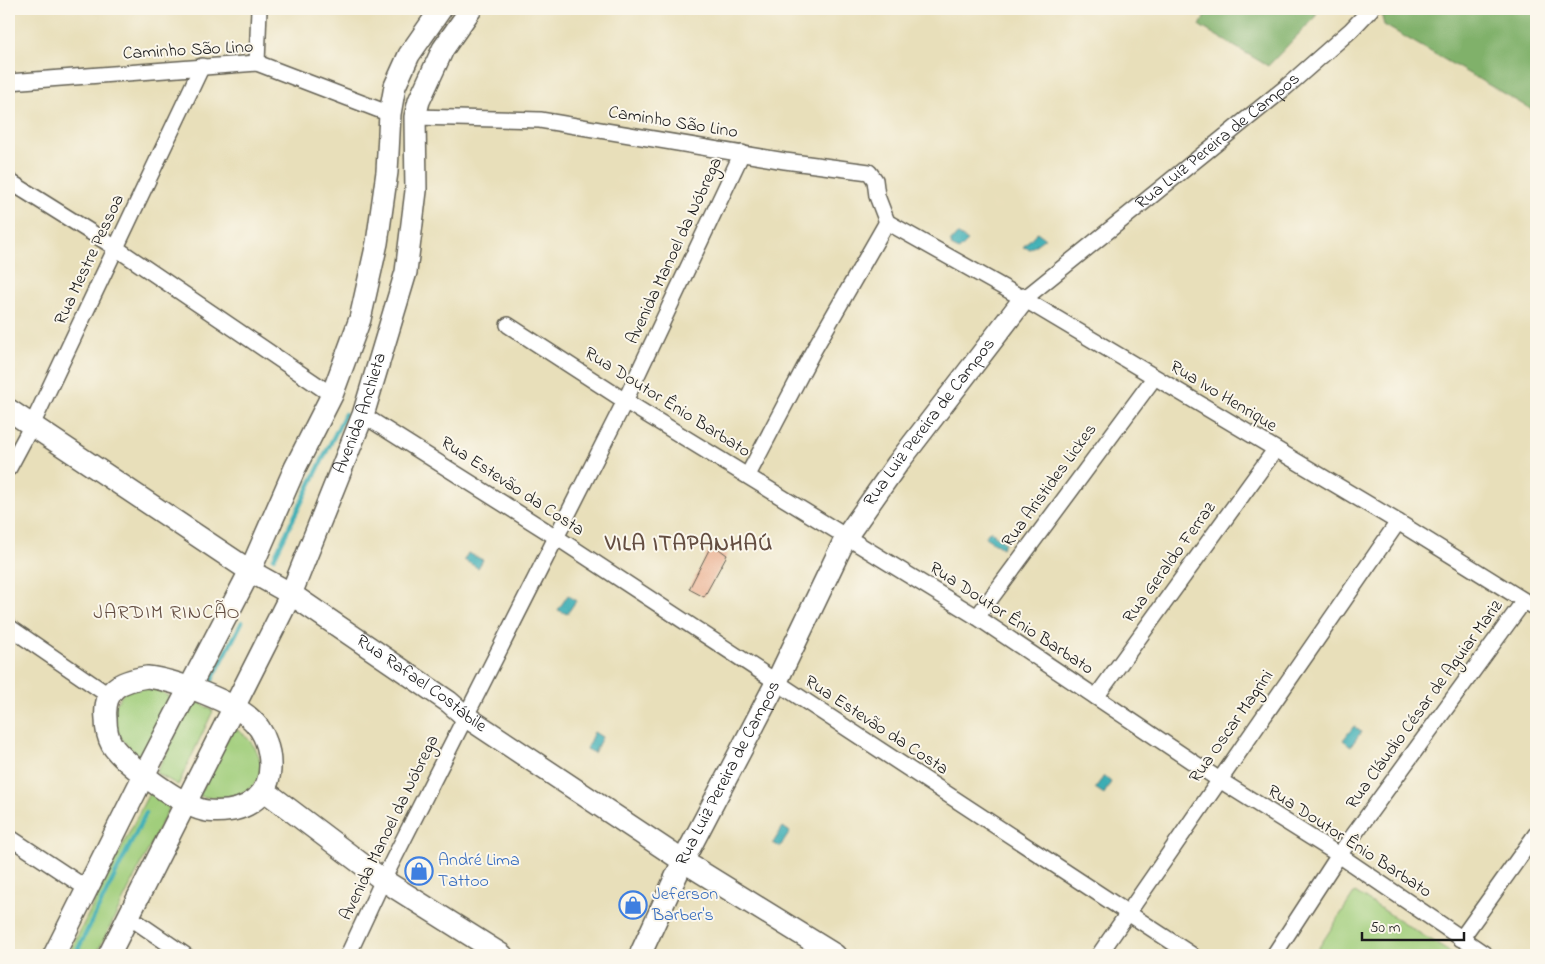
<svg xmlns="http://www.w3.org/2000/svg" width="1545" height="964" viewBox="0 0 1545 964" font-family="'Indie Flower',sans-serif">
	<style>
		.green { fill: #a1ce7b; stroke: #5e754c }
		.forest { fill: #80b16b; stroke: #4e6644 }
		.water { fill: #3badb4; stroke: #2c6468 }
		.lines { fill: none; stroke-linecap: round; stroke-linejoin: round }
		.stream { stroke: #3badb4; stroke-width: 4.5 }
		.building { fill: #e9aa8a }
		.street-casing { stroke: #636053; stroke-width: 18 }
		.secondary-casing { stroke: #636053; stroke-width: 24 }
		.street { stroke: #fff; stroke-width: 15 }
		.secondary { stroke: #fff; stroke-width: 21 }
		.labels { text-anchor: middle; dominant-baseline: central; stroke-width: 4; stroke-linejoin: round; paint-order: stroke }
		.street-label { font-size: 18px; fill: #1c1c1c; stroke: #fbf7ec }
		.shop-label { font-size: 18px; fill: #366cbe; stroke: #fbf7ec; text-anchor: start }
		.quarter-label { font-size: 20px; letter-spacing: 1px; fill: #644e42; stroke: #fbf7ec }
		.district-label { font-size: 22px; font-weight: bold; letter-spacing: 1px; fill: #644e42; stroke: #fbf7ec }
	</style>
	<rect width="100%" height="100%" fill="#fbf7ec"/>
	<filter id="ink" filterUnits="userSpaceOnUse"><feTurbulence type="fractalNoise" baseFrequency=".02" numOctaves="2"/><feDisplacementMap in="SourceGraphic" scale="10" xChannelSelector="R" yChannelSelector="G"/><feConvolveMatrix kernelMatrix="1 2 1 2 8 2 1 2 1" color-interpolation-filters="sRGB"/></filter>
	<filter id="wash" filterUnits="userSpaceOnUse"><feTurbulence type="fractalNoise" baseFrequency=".0096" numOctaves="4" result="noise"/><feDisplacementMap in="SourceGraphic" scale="20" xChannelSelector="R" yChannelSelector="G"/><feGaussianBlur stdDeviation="1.12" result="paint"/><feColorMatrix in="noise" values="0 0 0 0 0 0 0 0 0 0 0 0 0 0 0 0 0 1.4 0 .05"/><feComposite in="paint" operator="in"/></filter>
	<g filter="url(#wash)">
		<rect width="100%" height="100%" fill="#e8dfba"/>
		<path class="green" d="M138,686L154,687L171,698L142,756C125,747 113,732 114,712C114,704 121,697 125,691Z
			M194,699L213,711L178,785L156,773Z
			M233,728C243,732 249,739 255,748C278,788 230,803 199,796Z
			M151,789L172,802L96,955H68Z
			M1355,892L1454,955H1314Z"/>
		<path class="forest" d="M1208,9H1318L1315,17L1268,66L1200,26Z
			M1385,9H1536V112L1384,25L1381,13Z"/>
		<path class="water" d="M1037,232L1045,238L1030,249L1023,247Z
			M957,234L968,241L959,250L951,246L952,243L950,242Z
			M990,531L1005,543L1002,548L985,537Z
			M468,553L483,560L478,568L464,560Z
			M568,595L576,601L567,614L558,610Z
			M1354,726L1361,732L1351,746L1343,740Z
			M594,732L602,737L594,753L586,749Z
			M1104,776L1111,782L1104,794L1095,788Z
			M783,827L790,832L780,847L773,843Z"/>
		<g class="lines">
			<path class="stream" d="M274,558L345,414
				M211,682L242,622
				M75,955L146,813"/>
		</g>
		<g id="blocks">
			<path class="building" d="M712,544L727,555L704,597L689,589Z"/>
		</g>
	</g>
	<g filter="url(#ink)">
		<use href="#blocks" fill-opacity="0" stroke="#636053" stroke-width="1"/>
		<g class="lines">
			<g class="street-casing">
				<g id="street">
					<path d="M257,63L259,9"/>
					<path d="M9,82L257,63L390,114"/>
					<path d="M415,117L540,120L785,161L869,172L875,180L877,196L887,222"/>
					<path d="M9,181L116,248L332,395"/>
					<path d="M887,222L1024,299L1398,522L1536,608"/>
					<path id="s1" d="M1024,299L1285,88L1351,30L1371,9"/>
					<path d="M508,325L625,401L977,617L1218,779L1339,855L1486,955"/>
					<path d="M363,415L556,537L1192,955"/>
					<path d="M9,468L32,425L202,66"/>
					<path d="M748,475L812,353L887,222"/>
					<path d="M977,617L1154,378"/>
					<path d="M9,627L108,695"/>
					<path d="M1096,697L1275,450"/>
					<path d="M9,837L86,888"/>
					<path d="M128,916L185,955"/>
					<path d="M1461,939L1536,834"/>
					<path d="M348,955L383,880L625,401L742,153"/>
					<path d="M1099,955L1398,522"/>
					<path d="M1274,955L1339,855L1524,601"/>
				</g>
			</g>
			<g class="secondary-casing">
				<g id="secondary">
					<path id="s2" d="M9,410L250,571L291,594L449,702L465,716L683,861L835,955"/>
					<path d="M147,677C174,680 236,702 254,722C262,730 267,742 269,753C276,795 247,815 207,811C186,809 123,763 112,745C108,738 106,727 106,719C103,689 120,681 147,677Z"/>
					<path d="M265,791L383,880L502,955"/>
					<path d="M54,955L144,775L250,571L295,468L332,395L360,319L377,243L387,172L390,114L395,86L409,55L441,9"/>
					<path id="s3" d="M109,955L291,594L363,415L406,272L416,191L415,117L419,101L443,49L471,9"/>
					<path id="s4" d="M640,955L683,861L776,683L846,537L898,463L1024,299"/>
				</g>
			</g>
			<use href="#street" class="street"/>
			<use href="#secondary" class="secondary"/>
		</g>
	</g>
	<defs>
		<g id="shop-ring" transform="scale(1.4375)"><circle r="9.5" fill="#fbf7ec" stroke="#3f7fe0" stroke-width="1.5"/><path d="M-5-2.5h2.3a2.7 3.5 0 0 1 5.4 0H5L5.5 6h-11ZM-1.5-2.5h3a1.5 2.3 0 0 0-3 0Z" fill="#3f7fe0"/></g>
	</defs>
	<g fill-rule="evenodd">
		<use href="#shop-ring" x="419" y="871"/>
		<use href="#shop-ring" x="633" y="905"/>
	</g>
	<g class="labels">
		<g class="street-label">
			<text transform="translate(188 51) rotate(-3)">Caminho São Lino</text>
			<text transform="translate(673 123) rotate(9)">Caminho São Lino</text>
			<text stroke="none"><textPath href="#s1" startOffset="250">Rua Luiz Pereira de Campos</textPath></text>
			<text transform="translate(675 251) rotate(-65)">Avenida Manoel da Nóbrega</text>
			<text transform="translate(90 260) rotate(-65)">Rua Mestre Pessoa</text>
			<text transform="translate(1223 397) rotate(31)">Rua Ivo Henrique</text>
			<text transform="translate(667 403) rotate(32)">Rua Doutor Ênio Barbato</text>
			<text stroke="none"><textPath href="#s3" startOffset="598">Avenida Anchieta</textPath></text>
			<text stroke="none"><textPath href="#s4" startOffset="608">Rua Luiz Pereira de Campos</textPath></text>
			<text transform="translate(1050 486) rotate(-54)">Rua Aristides Lickes</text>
			<text transform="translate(512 487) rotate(33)">Rua Estevão da Costa</text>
			<text transform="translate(1170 563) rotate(-54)">Rua Geraldo Ferraz</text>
			<text transform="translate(1011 619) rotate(33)">Rua Doutor Ênio Barbato</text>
			<text stroke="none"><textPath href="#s2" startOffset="495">Rua Rafael Costábile</textPath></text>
			<text transform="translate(1425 705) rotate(-54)">Rua Cláudio César de Aguiar Mariz</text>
			<text transform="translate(876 726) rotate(33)">Rua Estevão da Costa</text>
			<text transform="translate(1232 727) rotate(-55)">Rua Oscar Magrini</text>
			<text stroke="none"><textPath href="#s4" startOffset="202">Rua Luiz Pereira de Campos</textPath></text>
			<text transform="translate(390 828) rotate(-64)">Avenida Manoel da Nóbrega</text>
			<text transform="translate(1349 842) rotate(33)">Rua Doutor Ênio Barbato</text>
		</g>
		<g class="shop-label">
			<text x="438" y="861">André Lima<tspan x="438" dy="21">Tattoo</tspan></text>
			<text x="652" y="895">Jeferson<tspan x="652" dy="21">Barber's</tspan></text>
		</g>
		<g class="quarter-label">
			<text x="167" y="613">JARDIM RINCÃO</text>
		</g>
		<g class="district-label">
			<text x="689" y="545">VILA ITAPANHAÚ</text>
		</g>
	</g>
	<rect width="1545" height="964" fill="none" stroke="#fbf7ec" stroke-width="30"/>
	<path d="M1362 932v8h102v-8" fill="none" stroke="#1c1c1c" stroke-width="2.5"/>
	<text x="1370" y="932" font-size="15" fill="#1c1c1c" stroke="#fbf7ec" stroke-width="4" paint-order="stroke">50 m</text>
</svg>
